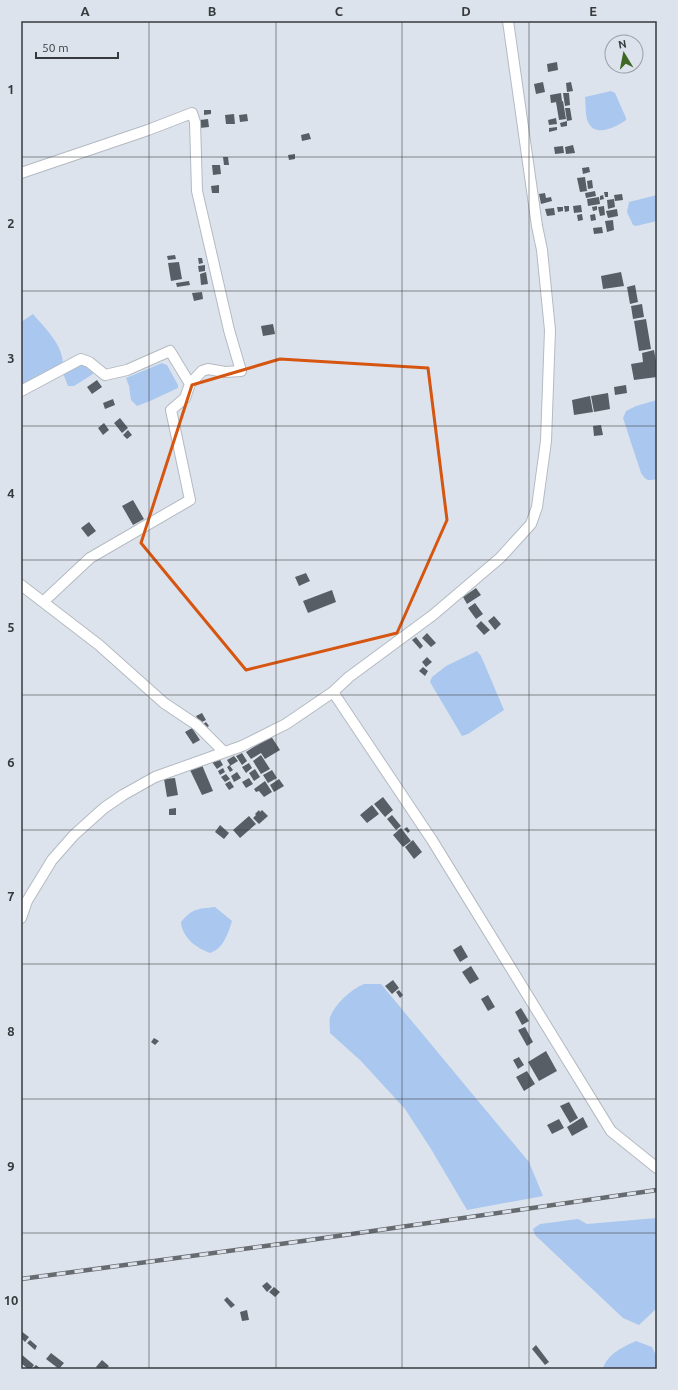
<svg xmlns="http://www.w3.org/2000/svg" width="678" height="1390" viewBox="0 0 678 1390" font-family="Ubuntu,sans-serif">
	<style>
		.water { fill: #aac7ef }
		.building { fill: #585e65 }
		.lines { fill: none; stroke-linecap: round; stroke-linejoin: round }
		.street-casing { stroke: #b4bac2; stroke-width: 12 }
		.street { stroke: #fff; stroke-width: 10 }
		.rail-casing { stroke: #676b70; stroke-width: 4.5 }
		.rail { stroke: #dde3ec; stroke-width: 3; stroke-dasharray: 9; stroke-linecap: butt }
		.marked { fill: none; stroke: #d65611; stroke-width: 3; stroke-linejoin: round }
		.grid { fill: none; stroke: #373a3d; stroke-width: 1; stroke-opacity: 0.55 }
		.neatline { fill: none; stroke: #373a3d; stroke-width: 1.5 }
		.grid-label { font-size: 13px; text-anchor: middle; font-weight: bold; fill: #373a3d }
	</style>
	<rect width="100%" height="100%" fill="#dde3ec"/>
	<path class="water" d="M611,91L615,93L626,118V120C616,127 595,138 588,122C585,115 586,105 585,97Z
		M657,195V221L636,226L633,225L627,212L629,202Z
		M33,314C45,328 63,345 63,364L21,387V322Z
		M84,363L93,370V374L74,386H68L63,373Z
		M162,363L167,365L178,385V388L150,401L137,406L131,400L129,386L126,378Z
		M657,400V479C648,481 646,481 641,473L623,418L626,411L636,406Z
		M477,651L481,656L504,710L468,734L462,736L430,682L432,677L446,666Z
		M215,907L232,921C228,934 223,949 210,953C196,948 182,937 181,922C193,908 197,909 215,907Z
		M364,984H381L529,1162L543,1196L467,1210L431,1149L405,1109L361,1061L330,1033C330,1028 329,1022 330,1017C336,1003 350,990 364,984Z
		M657,1218V1308L639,1325L623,1318L535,1235L533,1229L540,1224L578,1219L587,1224Z
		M636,1341L652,1347L657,1357V1369H603C607,1354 623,1347 636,1341Z"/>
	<path class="building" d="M557,62L558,70L548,72L547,64Z
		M543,82L545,92L536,94L534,84Z
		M571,82L573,91L567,92L566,83Z
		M561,93L562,101L551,103L550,95Z
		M563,93H569L570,105L565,106Z
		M563,101L566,119L559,120L556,102Z
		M565,108H570L572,120L567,121Z
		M204,110H211V114L204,115Z
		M234,114L235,124H226L225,115Z
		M247,114L248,121L240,122L239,115Z
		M556,118L557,124L549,125L548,120Z
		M208,119L209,127L200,128V120Z
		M567,121V126L561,127L560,123Z
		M557,127V130L549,132V128Z
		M309,133L311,139L302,141L301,135Z
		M573,145L575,153L566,154L565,147Z
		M563,146L564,153L555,154L554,147Z
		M295,154V159L289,160L288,155Z
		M223,157H228L229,165H224Z
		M212,165H220L221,174L213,175Z
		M589,167L590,172L583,174L582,168Z
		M585,177L587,191L580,192L577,178Z
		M592,180L593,188L588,189L587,181Z
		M219,185V193H212L211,186Z
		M595,191L596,196L586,198L585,193Z
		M604,192H608V197H605Z
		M545,193L546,198L551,197L552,201L541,204L539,194Z
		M622,194L623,200L615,201L614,195Z
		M603,195L604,199L600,200V196Z
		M599,197L600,204L588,206L587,199Z
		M614,199L615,207L608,209L607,200Z
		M581,205L582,212L574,213L573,206Z
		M564,206H569V211L565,212Z
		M597,206V210L593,211L592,207Z
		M604,206L605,215L600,216L598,207Z
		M557,207H563V211L558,212Z
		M554,208L555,215L547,216L545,209Z
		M617,209L618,216L608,218L606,211Z
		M582,214L583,220L578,221L577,215Z
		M595,214L596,220L591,221L590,215Z
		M613,220L614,230L607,232L605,221Z
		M602,227L603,233L594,234L593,228Z
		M175,255L176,259L168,260L167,256Z
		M198,258H202L203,263L199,264Z
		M179,262L182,279L171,281L168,263Z
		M205,265V271L199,272L198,266Z
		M206,272L208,284L201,285L200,274Z
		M621,272L624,286L603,289L601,276Z
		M189,281L190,285L177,287L176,283Z
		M635,285L638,302L630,304L627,287Z
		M202,292L203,299L194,301L192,293Z
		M642,304L644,317L633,319L631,306Z
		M646,319L651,349L639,351L634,321Z
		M273,324L275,334L263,336L261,326Z
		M654,350L657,368V377L634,380L631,364L643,362L642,353Z
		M97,380L102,387L92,394L87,387Z
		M626,385L627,393L615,395L614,387Z
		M608,393L610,409L594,412L591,396Z
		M590,396L593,412L574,415L572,400Z
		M113,399L115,405L105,409L103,403Z
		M120,418L128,428L122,433L114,423Z
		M104,423L109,430L103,435L98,428Z
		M601,425L603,435L594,436L593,426Z
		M128,430L132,435L127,439L123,435Z
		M133,500L144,519L133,525L122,506Z
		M89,522L96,531L88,537L81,528Z
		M306,573L310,581L299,586L295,577Z
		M476,588L481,595L467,604L463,597Z
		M332,590L336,602L308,613L303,601Z
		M475,603L483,614L476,619L468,608Z
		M494,616L501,624L495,630L488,621Z
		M481,621L490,630L484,635L476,626Z
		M427,633L436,643L431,647L422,638Z
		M416,637L423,646L420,649L412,640Z
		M427,657L432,662L426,667L422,662Z
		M423,667L428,671L425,676L419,671Z
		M202,713L206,720L200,723L196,716Z
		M206,722L209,726L204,729L202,725Z
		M192,728L200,740L193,744L185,732Z
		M271,736L280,750L265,759L261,753L251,759L246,752Z
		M242,753L247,761L242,765L236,756Z
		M261,755L270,769L261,774L253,761Z
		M234,756L238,761L230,766L233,770L230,772L227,767L230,765L227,760Z
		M219,758L223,765L217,769L212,762Z
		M249,763L252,768L246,773L242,767Z
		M202,765L213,791L202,795L190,770Z
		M223,768L225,772L220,775L218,771Z
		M255,769L260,777L254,781L249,773Z
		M272,770L277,778L268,783L263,775Z
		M237,772L241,778L234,782L231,776Z
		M226,774L230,779L225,782L221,777Z
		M175,778L178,795L167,797L164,779Z
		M249,778L253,784L246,788L242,782Z
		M279,779L284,786L274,792L270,785Z
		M230,781L234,787L229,790L225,784Z
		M265,781L272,792L264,797L259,791L256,792L254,789Z
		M383,797L393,810L385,817L374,804Z
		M372,805L379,814L367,823L360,815Z
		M176,808V815H169V809Z
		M259,810L260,812L262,810L268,816L259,824L253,818L256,815L255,814Z
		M392,815L401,826L396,830L387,819Z
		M249,816L256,824L240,838L233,830Z
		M220,825L229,833L224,839L215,832Z
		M407,827L410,831L408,833L404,829Z
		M401,828L411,841L403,847L393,835Z
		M413,840L422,852L414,859L405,847Z
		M461,945L468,957L460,962L453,950Z
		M471,966L479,979L470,984L462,972Z
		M393,980L399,988L392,994L385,986Z
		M399,990L403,995L400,998L396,992Z
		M488,995L495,1007L488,1011L481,999Z
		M521,1008L529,1021L522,1025L515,1012Z
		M525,1027L533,1042L527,1046L518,1030Z
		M154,1038L159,1041L155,1045L151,1042Z
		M546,1051L557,1071L539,1081L528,1062Z
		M519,1057L524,1065L518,1069L513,1060Z
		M527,1071L535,1084L524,1091L516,1077Z
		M569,1102L578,1118L570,1123L560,1106Z
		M583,1117L588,1127L572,1136L567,1127Z
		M559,1119L564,1128L552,1134L547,1125Z
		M267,1282L272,1287L267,1292L262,1286Z
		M274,1287L280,1292L275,1297L269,1292Z
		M227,1297L235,1305L231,1308L224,1300Z
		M247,1310L249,1320L242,1321L240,1312Z
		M21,1331L29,1337L25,1342L21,1338Z
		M30,1340L37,1346L35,1350L27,1343Z
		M536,1345L549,1362L545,1365L532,1349Z
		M51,1353L64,1363L59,1369L46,1359Z
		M21,1354L34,1365L31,1369H28L21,1363Z
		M102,1360L109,1366L106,1369H98L96,1367Z
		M36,1365L41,1369H32Z"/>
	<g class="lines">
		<g class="street-casing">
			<path id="street" d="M21,173L148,130L192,113L195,122L197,191L229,330L241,371L225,372L208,369L202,371L190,384L185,398L171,410L190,500L90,558L43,602
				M21,391L81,359L89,362L105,375L127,370L170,351L190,384
				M21,585L99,645L164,703L197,725L224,752
				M333,692L432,840L611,1131L657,1168
				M21,918L27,901L52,860L74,835L104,808L123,795L155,777L242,746L286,724L333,692L349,677L433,615L500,558L531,524L537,507L546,441L550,330L542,250L537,226L508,21"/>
		</g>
		<use href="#street" class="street"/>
		<g class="rail-casing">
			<path id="rail" d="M21,1279L303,1241L657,1190"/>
		</g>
		<use href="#rail" class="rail"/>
	</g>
	<path class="marked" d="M280,359L428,368L447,520L397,633L246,670L141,543L192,385Z"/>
	<path class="grid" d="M149,21V1369M276,21V1369M402,21V1369M529,21V1369M21,157H657M21,291H657M21,426H657M21,560H657M21,695H657M21,830H657M21,964H657M21,1099H657M21,1233H657"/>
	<rect width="678" height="1390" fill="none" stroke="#dde3ec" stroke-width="44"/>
	<g transform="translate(624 54) rotate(350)"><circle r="19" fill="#dde3ec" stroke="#9b9fa6"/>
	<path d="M0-3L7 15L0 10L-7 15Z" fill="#3f6824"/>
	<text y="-6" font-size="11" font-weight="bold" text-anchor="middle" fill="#373a3d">N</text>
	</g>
	<path d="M36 52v6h82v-6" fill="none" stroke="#373a3d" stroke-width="2"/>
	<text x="42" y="52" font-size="12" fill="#373a3d" stroke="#dde3ec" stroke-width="3" paint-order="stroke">50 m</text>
	<rect x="22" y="22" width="634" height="1346" class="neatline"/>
	<g class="grid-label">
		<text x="85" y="16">A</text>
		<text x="212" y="16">B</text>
		<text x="339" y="16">C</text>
		<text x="466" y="16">D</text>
		<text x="593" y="16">E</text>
		<text x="11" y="94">1</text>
		<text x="11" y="228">2</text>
		<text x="11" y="363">3</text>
		<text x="11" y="498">4</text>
		<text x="11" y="632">5</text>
		<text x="11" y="767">6</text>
		<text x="11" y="901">7</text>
		<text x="11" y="1036">8</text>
		<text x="11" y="1171">9</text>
		<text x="11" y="1305">10</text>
	</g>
</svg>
